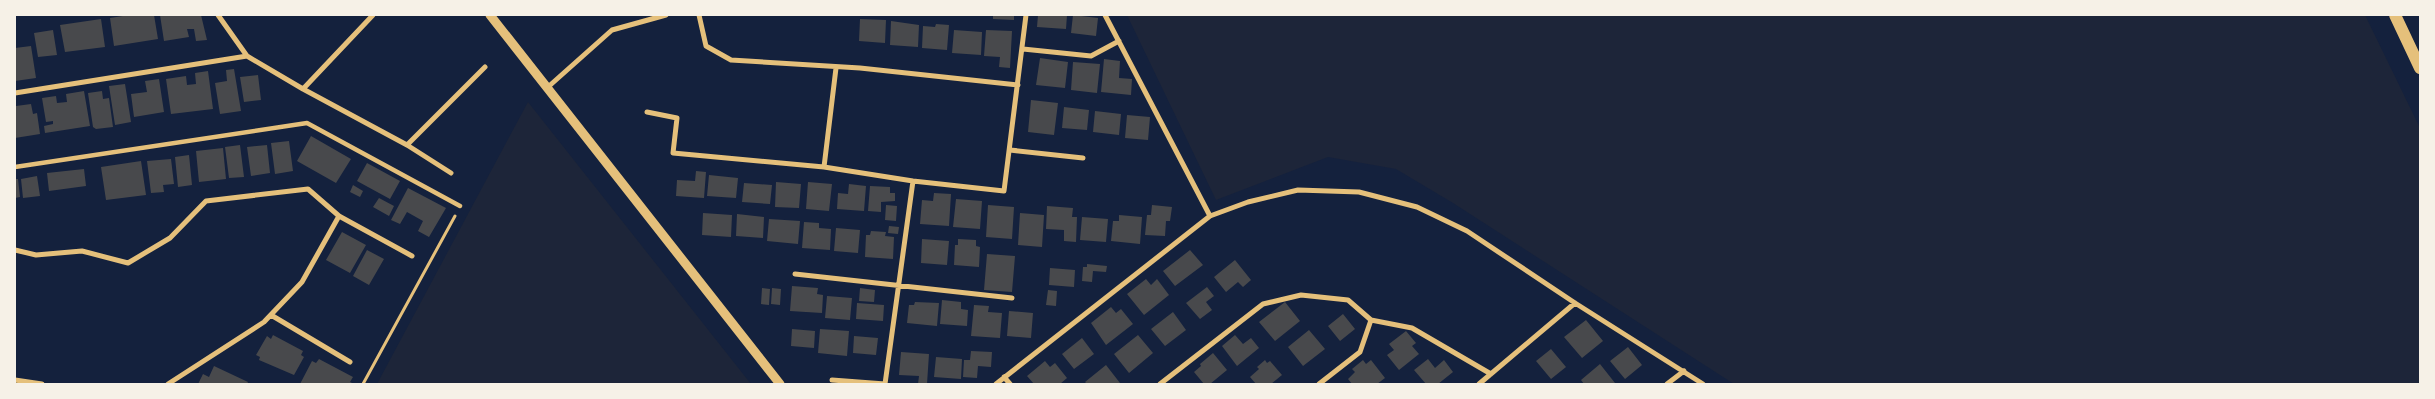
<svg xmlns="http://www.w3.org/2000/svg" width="2435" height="399" viewBox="0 0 2435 399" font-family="Manrope,sans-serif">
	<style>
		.green { fill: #1d2539 }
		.building { fill: #48494c }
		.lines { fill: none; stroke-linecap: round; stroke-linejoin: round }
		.path { stroke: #e5c07b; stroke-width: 3 }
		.pedestrian { stroke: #e5c07b; stroke-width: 4.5 }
		.minor { stroke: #e5c07b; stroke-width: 5 }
		.tertiary { stroke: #e5c07b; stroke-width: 9 }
		.primary { stroke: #e5c07b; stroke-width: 12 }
	</style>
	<rect width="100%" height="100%" fill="#14213d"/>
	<path class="green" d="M1127,15H2365L2420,128V384H1734L1453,203L1396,169L1328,157L1216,200Z
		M528,102L751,384H377Z"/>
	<path class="building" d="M129,15H154L158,39L114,46L110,18Z
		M160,15H201L207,40L196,41L194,29H187L189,37L164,41Z
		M993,15H1014V20L993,19Z
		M1038,15H1067L1066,29L1037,27Z
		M1073,15L1098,18L1096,36L1071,33Z
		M101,19L105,47L65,52L60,25Z
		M860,19L886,20L885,43L859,41Z
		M891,21L919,25L918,47L890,45Z
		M936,24L949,25L947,50L922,48L923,26L935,27Z
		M53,30L57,55L38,57L34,33Z
		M954,30L982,32L981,55L952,53Z
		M986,30L1012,31L1010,68L999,67L1000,57L984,56Z
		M31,46L36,78L15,81V48Z
		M1040,58L1068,62L1065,88L1036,85Z
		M1104,59L1120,61L1119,78L1132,79L1131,95L1101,92Z
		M1073,62L1100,64L1097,93L1071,90Z
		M234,69L241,111L220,114L215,83L227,81L226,70Z
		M208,71L213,109L171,114L166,79L186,76L187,85L196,84L195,73Z
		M258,75L261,100L244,102L240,77Z
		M159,79L164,112L134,117L131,94L147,92L145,81Z
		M125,84L131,122L115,125L109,86Z
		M84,91L90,126L45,133L44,126L53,124V121L46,122L42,98L56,96L57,103L67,102L66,94Z
		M102,91L103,99L109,98L113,127L96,129L93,127L88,93Z
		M1031,100L1058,103L1054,135L1028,132Z
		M31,104L33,114L37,113L40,134L15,138L16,106Z
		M1064,107L1089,110L1087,130L1062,128Z
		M1095,111L1121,114L1119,135L1093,132Z
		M1127,115L1150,117L1148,140L1125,138Z
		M311,136L351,159L336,183L297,161Z
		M289,141L293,171L275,174L271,143Z
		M240,145L244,177L229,178L225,147Z
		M267,145L270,173L251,176L247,147Z
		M223,148L226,179L199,182L196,151Z
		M189,155L192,185L178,187L175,157Z
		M171,159L174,184L163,185L164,192L151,193L147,161Z
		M141,161L146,195L106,200L101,167Z
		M367,163L400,181L390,199L357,181Z
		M84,169L86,186L49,191L47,173Z
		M696,171L706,172L704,198L676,196L677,180L695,181Z
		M709,175L738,178L736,198L707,196Z
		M37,176L40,196L23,198L21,179Z
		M15,179H18L20,197L15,198Z
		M776,182L801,184L799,208L775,207Z
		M808,182L832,184L829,211L806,209Z
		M744,183L772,185L770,204L742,202Z
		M849,184L866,186L864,211L837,209L838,193L848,194Z
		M353,185L363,191L360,197L350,192Z
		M870,186L890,187V193H895V201L881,202V212L868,211Z
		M408,188L446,208L429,237L418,231L423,221L407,212L400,224L391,220Z
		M934,193L951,194L949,226L920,224L922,200L933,201Z
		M379,198L394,206L389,216L373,207Z
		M956,199L982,201L980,229L953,227Z
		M886,205L897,206L896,221L885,220Z
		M988,205L1014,207L1012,239L986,237Z
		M1152,205L1172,207L1170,221H1166L1165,236L1145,235L1147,215H1151Z
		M1047,206L1073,208L1072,217H1077L1076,242L1064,241V230L1046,229Z
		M703,213L732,215L731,237L702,235Z
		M1020,213L1044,215L1042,247L1018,245Z
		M737,214L764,217L763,238L736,236Z
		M1119,215L1142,217L1140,244L1111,241L1113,221H1119Z
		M1082,217L1108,219L1106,242L1080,240Z
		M769,219L800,221L798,244L767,241Z
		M804,222L819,223V228L831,229L830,250L802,248Z
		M889,226L899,227L898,234L888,233Z
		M836,228L860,230L858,253L834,251Z
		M871,231L886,232L885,236L894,237L893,259L865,257L866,235H870Z
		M342,232L366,245L350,273L326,260Z
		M922,239L949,241L947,265L921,263Z
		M958,239L976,240V246L980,247L979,267L954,265L955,245H958Z
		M367,250L384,259L369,285L353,276Z
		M1190,250L1203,265L1175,286L1163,271Z
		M987,254L1015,256L1012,292L984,290Z
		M1235,260L1251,280L1243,287L1238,282L1226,292L1214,277Z
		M1087,264L1107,266L1106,272L1093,271L1092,282L1082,281L1083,267H1087Z
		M1050,268L1075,270L1074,287L1049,285Z
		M1146,279L1151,285L1157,279L1169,295L1144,315L1127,294Z
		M792,286L818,288L817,294L823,295L822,313L790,311Z
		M1207,287L1214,296L1206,302L1212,310L1200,319L1186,303Z
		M762,288L770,289L769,305L761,304Z
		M772,288L781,289L780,305L771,304Z
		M860,288L875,290L874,302L859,301Z
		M1048,290L1057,291L1056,306L1046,305Z
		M827,296L852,298L850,320L825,318Z
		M942,300L961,302V309L968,310L967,326L940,324Z
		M915,302L939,303L937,326L907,323L909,305H914Z
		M1285,302L1300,321L1275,341L1259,322Z
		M857,303L884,305L883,321L856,319Z
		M974,305L989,306L988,312L1002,313L1000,338L971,336Z
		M1111,307L1116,313L1121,309L1133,324L1106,345L1091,323Z
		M1009,311L1033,313L1031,338L1007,336Z
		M1173,312L1186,330L1165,346L1151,329Z
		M1343,314L1355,329L1340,341L1328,326Z
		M1586,320L1603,341L1582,358L1564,337Z
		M792,329L815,331L814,348L791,346Z
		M820,329L849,331L847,356L818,353Z
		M1309,330L1325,349L1303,366L1288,347Z
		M1406,331L1416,343L1412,346L1419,354L1399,370L1387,355L1394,350L1389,344Z
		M273,335L303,351L301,355L304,357L294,375L259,360L260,357L256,355L267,336L271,339Z
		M1138,335L1153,353L1129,373L1114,354Z
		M1235,335L1243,344L1251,338L1259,348L1237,366L1222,346Z
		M854,336L878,338L876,355L853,353Z
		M1082,338L1094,354L1074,369L1062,354Z
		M1628,347L1642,365L1625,379L1610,361Z
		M1551,349L1566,367L1551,379L1536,361Z
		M971,351L992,352L991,367L978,366L977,378L963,377L964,360H970Z
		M901,352L929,354L927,384H918L919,376L899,375Z
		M1213,353L1227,370L1210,384H1204L1194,372L1201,366L1200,364Z
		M936,357L962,359L961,379L934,377Z
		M319,359L353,377L350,382L354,384H300L312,361L316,363Z
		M1428,359L1435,368L1444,360L1453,372L1438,384H1426L1414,370Z
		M1265,360L1267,363L1270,361L1282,375L1271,384H1256L1250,377L1259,369L1257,367Z
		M1363,360L1366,364L1371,360L1385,378L1377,384H1352L1348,379L1355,372L1352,369Z
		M1045,361L1050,367L1055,363L1067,378L1060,384H1034L1027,376Z
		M1600,364L1615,383L1584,384L1581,380Z
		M1106,365L1120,383L1087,384L1085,382Z
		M214,366L248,382L247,384H198L203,374L209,377Z"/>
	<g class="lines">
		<path class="path" d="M363,384L455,216"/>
		<path class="pedestrian" d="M15,167L307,123L460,206"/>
		<path class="minor" d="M218,15L247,56L303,89L407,145L451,173
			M699,15L706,46L731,60L860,68L1018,85
			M1105,15L1210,216
			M1023,49L1091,56L1119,41
			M836,68L824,167L913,181L1004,191L1026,15
			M548,87L612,30L666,15
			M303,89L373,15
			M15,93L247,56
			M647,112L677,118L673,153L824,167
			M407,145L485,67
			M1010,150L1083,158
			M15,250L36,255L82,251L128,263L170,238L206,201L308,189L339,216L412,256
			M795,274L1012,298
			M271,315L350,362
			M1004,377L1010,384
			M15,380L42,384
			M832,380L885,384
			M168,384L264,322L302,282L339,216
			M885,384L913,181
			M996,384L1210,216L1248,202L1298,190L1359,192L1417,207L1467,231L1575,303L1703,384
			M1160,384L1263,304L1301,295L1348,300L1371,320L1412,328L1491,374
			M1319,384L1360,352L1371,320
			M1479,384L1575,303
			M1667,384L1684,371"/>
		<path class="tertiary" d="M490,15L780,384"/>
		<path class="primary" d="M2395,15L2420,68"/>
	</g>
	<rect width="2435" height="399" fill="none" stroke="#f6f1e7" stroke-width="32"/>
</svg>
